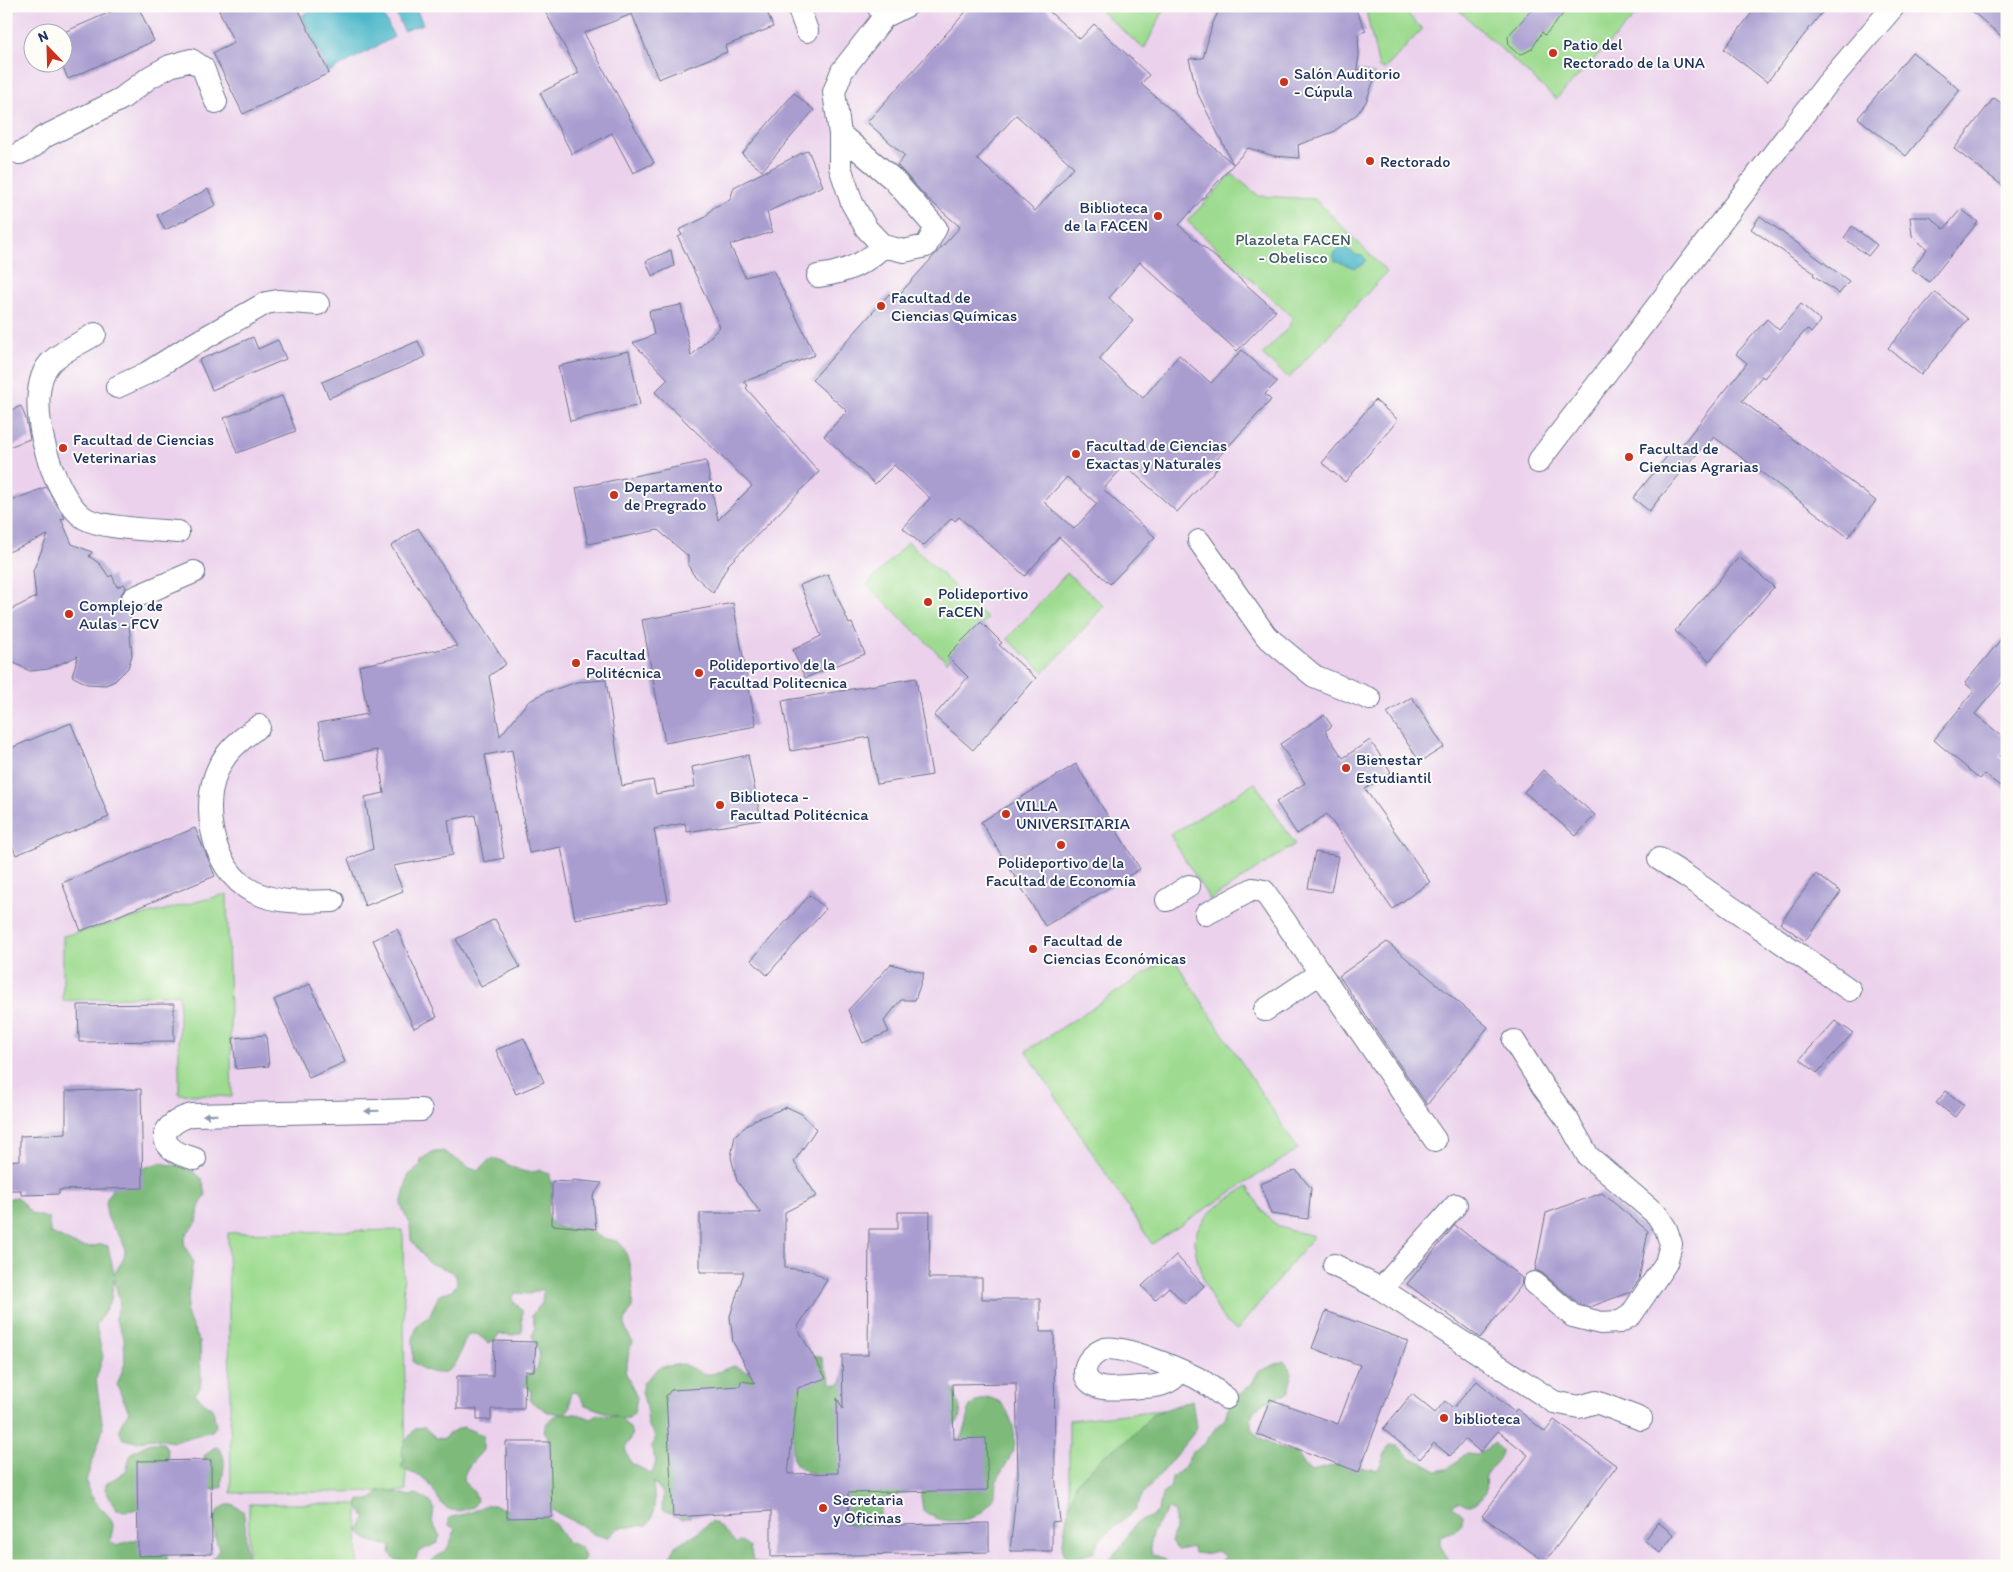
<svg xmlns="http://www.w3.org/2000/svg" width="2013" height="1572" viewBox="0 0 2013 1572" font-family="Itim,sans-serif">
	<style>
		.built { fill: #ebd1ec; fill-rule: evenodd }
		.green { fill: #9edb90; stroke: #5c8577 }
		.forest { fill: #7ebb7a; stroke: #4c756c }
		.water { fill: #4db8ca; stroke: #347494 }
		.building { fill: #a99dd0; fill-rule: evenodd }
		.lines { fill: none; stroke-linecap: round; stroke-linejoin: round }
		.minor-casing { stroke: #687189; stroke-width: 24 }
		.minor { stroke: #fff; stroke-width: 22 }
		.oneway { fill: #8d97ae }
		.poi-dot { fill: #c8321e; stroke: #fdfcf7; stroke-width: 2 }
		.labels { text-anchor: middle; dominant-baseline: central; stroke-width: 4; stroke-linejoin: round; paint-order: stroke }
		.poi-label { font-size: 16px; fill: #1b2f5e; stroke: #fdfcf7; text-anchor: start }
		.park-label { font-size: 16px; fill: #3c5a6a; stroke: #fdfcf7 }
	</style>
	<rect width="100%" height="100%" fill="#fdfcf7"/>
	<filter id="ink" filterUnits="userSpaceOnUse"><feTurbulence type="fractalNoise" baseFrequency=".02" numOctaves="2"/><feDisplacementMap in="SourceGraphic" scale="10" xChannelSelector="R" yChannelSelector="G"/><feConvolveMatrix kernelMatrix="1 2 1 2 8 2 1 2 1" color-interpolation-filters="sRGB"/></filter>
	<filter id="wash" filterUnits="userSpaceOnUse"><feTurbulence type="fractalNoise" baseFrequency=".0096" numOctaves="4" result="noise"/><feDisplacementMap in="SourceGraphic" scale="20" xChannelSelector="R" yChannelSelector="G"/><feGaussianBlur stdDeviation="1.12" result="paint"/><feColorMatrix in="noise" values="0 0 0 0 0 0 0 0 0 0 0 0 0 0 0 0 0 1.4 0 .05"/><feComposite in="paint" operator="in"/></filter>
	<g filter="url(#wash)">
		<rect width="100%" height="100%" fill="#f8ebd9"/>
		<path class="built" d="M6,6H2007V1566H6ZM32,32H62V62H32Z"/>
		<path class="green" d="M1095,6H1166L1144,49Z
			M1368,6H1400L1422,29L1385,69L1379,68L1367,15Z
			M1454,6H1645L1556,99Z
			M1232,174L1259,196L1315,199L1387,272L1289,378L1262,355L1289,327L1292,317L1187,221Z
			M908,542L988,619L947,662L867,585Z
			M1067,573L1104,606L1044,672L1007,639Z
			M1255,783L1295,844L1210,900L1170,835Z
			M227,894L232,1097L179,1094V994L63,1001V936Z
			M1172,956L1298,1149L1152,1244L1026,1051Z
			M1248,1187C1258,1203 1265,1220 1283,1228C1292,1232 1304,1233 1314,1236L1237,1330C1233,1327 1228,1324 1225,1321C1212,1304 1188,1252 1197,1231C1206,1210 1229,1198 1248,1187Z
			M403,1230L406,1491L231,1493L228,1233Z
			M1190,1407L1069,1549V1420Z
			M249,1504H358L357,1566H248Z"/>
		<path class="forest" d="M443,1151L470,1168L478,1171L489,1160L497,1159C511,1165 524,1177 540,1170L550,1174C550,1180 553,1189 552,1193C550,1201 545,1210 549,1219C555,1233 576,1226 587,1229C591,1230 593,1233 596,1235C607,1242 619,1236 625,1251C632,1268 634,1289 632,1307C631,1313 626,1316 625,1321C624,1327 629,1337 633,1342C627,1352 629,1361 625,1371L637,1398L634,1413L629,1418L621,1419L630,1428L632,1435L625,1449L631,1463L652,1474L656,1461L651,1447L655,1441L654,1434L648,1427L647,1412L642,1391L643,1383L660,1367L683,1364L704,1374H712L734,1366L749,1372L757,1381L750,1386L689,1509L690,1517L683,1519L662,1510L663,1494L653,1482C654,1496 657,1512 648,1525L618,1528L608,1538L593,1534L581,1525L548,1508V1437L544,1431C548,1409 576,1411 591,1419L597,1414L619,1417L585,1405L577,1392L570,1393V1408L564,1414L548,1412L530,1401L531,1393L528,1387L520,1384L524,1377L537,1369C541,1351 540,1352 532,1336L535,1329L532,1315L542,1303L543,1289L529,1294L515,1293L512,1300L522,1310V1332L514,1335L499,1334L495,1340L488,1343L477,1334H469C463,1341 462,1351 458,1359C448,1380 427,1374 413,1362V1339L417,1325L429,1316L439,1295L452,1290L457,1284L456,1276L451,1271L429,1263L411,1240L410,1225L401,1205L408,1176L420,1166L421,1159L435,1152Z
			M160,1163L183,1167L197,1174L202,1179L206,1194L199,1207L197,1222L187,1233L184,1240L185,1247L193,1261L186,1313L200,1342L201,1380L200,1388L195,1394L213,1410L216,1426L212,1431L173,1442L151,1438L137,1442L123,1439C116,1427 122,1422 129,1412L117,1385L125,1363L124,1338L115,1318L120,1304L114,1279L111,1300L96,1326L103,1357L96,1379L103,1429L86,1481C89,1503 111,1513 113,1525C113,1530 111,1536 110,1541L117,1546C140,1536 145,1537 166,1551L168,1566H6V1199L17,1197L32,1214L49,1218L50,1233C62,1237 73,1246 85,1247C94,1248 99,1242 108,1246L114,1274C119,1266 125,1259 125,1250C124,1239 115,1232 110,1223C93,1188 133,1170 160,1163Z
			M798,1354L821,1356L832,1384H840L843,1377L946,1383C954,1387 955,1393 958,1401C968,1425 948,1425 936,1441C926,1454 920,1475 913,1490L886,1498L882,1505L879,1519C868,1528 858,1527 845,1525L820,1475C801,1472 787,1463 794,1441L787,1428Z
			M1283,1361C1294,1369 1293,1381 1288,1393C1279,1397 1260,1402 1254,1411C1239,1438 1280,1449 1297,1453L1305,1466L1312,1471L1340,1464L1377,1470C1384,1462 1383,1453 1390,1445L1399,1446L1412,1459L1422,1462L1437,1471L1447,1469L1467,1453L1478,1454L1495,1443L1502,1450C1502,1461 1489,1466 1486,1477C1484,1483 1488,1489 1483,1496C1479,1502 1474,1504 1467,1506L1459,1502L1452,1505L1462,1515V1524L1455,1531L1440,1536V1545L1447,1558L1445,1566H1206L1219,1563L1226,1556L1217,1551L1204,1554L1194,1553L1193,1547L1178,1550L1171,1543L1175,1529V1512L1168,1509C1158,1524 1146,1534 1152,1554L1165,1559L1168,1566H1103L1123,1544L1135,1524L1154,1515L1159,1510L1162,1494L1170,1488L1172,1477L1184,1468L1192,1452L1205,1443L1217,1426L1225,1419L1231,1401L1251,1385L1258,1372Z
			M987,1397C992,1399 998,1400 1001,1403C1010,1411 1017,1435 1014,1447C1011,1459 1002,1469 997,1481C994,1487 997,1493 993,1499C979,1524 943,1528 923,1510L921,1495L923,1488L949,1446L962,1437L967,1423L968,1409L974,1403Z
			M1192,1400L1196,1427L1193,1434L1142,1496L1135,1510L1100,1539L1093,1553L1072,1559L1065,1555L1062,1548L1067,1516L1076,1483L1104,1456L1131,1437L1153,1414Z
			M424,1427L436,1438L444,1439L449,1433L463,1427L483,1435V1450C474,1461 465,1467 463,1481L474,1492L477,1500L473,1507C437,1522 440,1489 422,1477C415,1473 407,1473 401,1467L404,1460C398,1446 408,1439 416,1428Z
			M150,1443H163C178,1457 154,1492 147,1507L127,1511L116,1510L105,1489L106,1484L126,1471L131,1453Z
			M217,1447C230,1458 221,1473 222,1487L213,1490L210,1488L204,1456L213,1448Z
			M387,1490L410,1496L416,1494L430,1501L434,1508L432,1523L440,1536L437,1543L418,1552L416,1559L410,1564L395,1559L390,1553L391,1546C378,1543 365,1542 358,1530L366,1517L357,1507L359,1500C369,1501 373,1500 379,1491Z
			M227,1505H234L243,1511C248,1529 243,1548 249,1566H212L210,1562L219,1550C214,1534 207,1513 227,1505Z
			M486,1505H495L511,1512L543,1515L555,1524L567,1542L576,1545L582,1549L585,1556L581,1566H429C434,1554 443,1556 447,1549C450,1544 453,1536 455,1529L449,1525V1518L472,1512Z
			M711,1521C718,1523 731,1538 736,1544L741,1541L750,1547L753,1561L771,1566H673L669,1560L675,1546L699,1532Z"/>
		<path class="water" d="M321,6H379L394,37L329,72L302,15Z
			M393,6H415L423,24L404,31Z
			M1344,247L1356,255L1363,256L1366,260L1362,265L1355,268L1335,261L1333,253Z"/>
		<g id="blocks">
			<path class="building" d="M124,6H138L154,41L68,79L62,65V33Z
				M217,6H297L329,73L243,114L213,53L234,43Z
				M542,6H765L773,27L725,46L727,52L658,79L632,14L584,33L654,163L633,173L612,133L572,154L540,93L579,73Z
				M971,6H1043L1080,39L1094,24L1149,75L1141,84L1233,164L1197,92L1189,59L1203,58L1212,25L1221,6H1354L1366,31L1358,34L1359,56L1357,69L1376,74L1366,102L1357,114L1333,132L1298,145L1299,158L1274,156L1248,148L1179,225L1276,311L1237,351L1140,262L1109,298L1133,321L1099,359L1143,398L1179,355L1211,383L1242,350L1277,382L1265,394L1271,400L1213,463L1218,467L1177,512L1125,465L1103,489L1155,537L1110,584L1059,537L1025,576L959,517L955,521L952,518L923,546L903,528L930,498L894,465L875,484L824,436L847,411L812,380L889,294L895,299L960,227L927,198L897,165L905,156L867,122ZM1016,115L1074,167L1035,211L977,159ZM1067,477L1097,504L1074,529L1044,502Z
				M1535,6H1570L1545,35L1542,32L1532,49L1522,54L1517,53L1509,46L1508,36Z
				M1757,6H1827L1767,82L1724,49Z
				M1966,6H2007V41Z
				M1912,52L1960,90L1906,156L1858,118Z
				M794,93L814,110L762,171L742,154Z
				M1994,98L2007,107V189L1954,149Z
				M808,150L823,186L767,212L772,232L730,245L745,277L773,270L815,355L743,382L748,386L746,388L819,472L728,565L713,593L693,574L688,565V556L658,530L588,544L576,488L706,461L718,520L752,486L655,392L668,379L633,343L654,335L649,311L681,305L691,356L720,327L678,237L682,235L679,230L704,218L714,207L730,200L734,187Z
				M208,189L216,205L165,230L157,215Z
				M1961,209L1978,222L1929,282L1912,269L1927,249L1912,236L1910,217H1930L1944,229Z
				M1760,216L1849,281L1839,294L1813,275L1814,273L1751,229Z
				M1852,226L1877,245L1868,256L1844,238Z
				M671,250L674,266L652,276L646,261Z
				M1935,292L1968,319L1921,375L1888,348Z
				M1801,304L1821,321L1811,333L1807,329L1764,378L1762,376L1742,401L1876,501L1848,537L1714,437L1708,444L1707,442L1649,511L1633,498L1678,443L1681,446L1747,363L1736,354L1767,319L1779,330Z
				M253,337L258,349L278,340L286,359L212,390L199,360Z
				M418,341L425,357L329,398L322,382Z
				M629,351L640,405L570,421L558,366Z
				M282,396L296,431L237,453L224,418Z
				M1375,400L1398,420L1345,482L1322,463Z
				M21,406L26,419L30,439L6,448V412Z
				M46,487L65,518L61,519L72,544L92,552L89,556L100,564L109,577L112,575L117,587L124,584L126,587L120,596L121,604L126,609L136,612L129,615L133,623L129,625L132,655L128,668L115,681L106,685L87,684L72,676L78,656L48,669L30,671L6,659V612L36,597L33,571L48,535L6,553V503Z
				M418,528L506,664L489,676L500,736L528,702L544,693L577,682L606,680L622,786L653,780L656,794L695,787L692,767L748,755L761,820L687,832L685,823L654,829L668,902L575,919L561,847L529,853L512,750L485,755L504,858L484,862L475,815L448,820L453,855L393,866L403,891L365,906L348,859L373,849L365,797L384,793L377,750L325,760L318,723L368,714L359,666L457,646L391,546Z
				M1739,557L1774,587L1709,661L1675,631Z
				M828,574L849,624L852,623L865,654L805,678L793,650L821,636L800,585Z
				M733,603L756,726L665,743L642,620Z
				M981,622L1002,643L999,645L1036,678L973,750L934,716L968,677L947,656Z
				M2007,632V676L1975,714L2007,740V747L1999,756L2007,763V791L1984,774L1980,779L1934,740L1974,691L1965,683Z
				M916,678L932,775L877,784L869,737L791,751L782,701Z
				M1412,697L1444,747L1420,762L1387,713Z
				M1324,715L1332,726L1325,731L1343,758L1370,740L1391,772L1365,789L1430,882L1392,909L1327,814L1297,834L1276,802L1305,783L1280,744Z
				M71,723L109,817L16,855L6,831V750Z
				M1076,764L1140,869L1045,926L981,822Z
				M1543,770L1595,815L1576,836L1524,792Z
				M195,828L215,876L81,931L62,883Z
				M1315,852L1338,856L1331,892L1308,888Z
				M1816,874L1841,892L1805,941L1780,923Z
				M810,895L826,909L767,975L751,960Z
				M495,919L520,967L481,987L456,939Z
				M397,929L437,1017L414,1028L373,940Z
				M1387,942L1488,1027L1427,1105L1339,976Z
				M891,964L924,973L915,1000H901L884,1021L889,1032L863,1043L848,1010Z
				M310,984L345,1062L309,1078L274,1000Z
				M174,1004V1041L79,1042L78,1005Z
				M1835,1021L1853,1033L1817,1073L1800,1059Z
				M266,1035L269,1066L236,1069L233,1038Z
				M524,1038L544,1082L516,1094L496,1050Z
				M141,1089L143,1188L59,1190V1194L21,1195V1190H6V1161L20,1160V1136L66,1134V1091Z
				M1946,1091L1964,1105L1955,1117L1936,1103Z
				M787,1107L802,1114L816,1129L794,1162L817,1196L785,1212V1268L812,1271L827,1280L797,1328L826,1378L798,1388L788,1474L838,1473L837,1398L843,1409L842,1355H868L869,1229H898V1212H930L929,1278H982V1299H1040V1332H1054L1055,1475L1060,1521L1052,1522V1551H1010L1018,1475L1016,1383L952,1384L954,1439L986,1438L988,1490L848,1493L849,1526L989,1523V1552L771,1557V1511L673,1517L666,1396L671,1390L740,1386L741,1381L755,1383L733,1342L730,1316L744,1272H700V1213H761L737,1181L731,1157L735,1135L754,1120Z
				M1296,1170L1311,1188L1308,1219L1271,1214L1260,1184Z
				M572,1180L602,1183L593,1196L596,1229L552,1225V1181L572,1182Z
				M1602,1193L1648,1231L1639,1280L1630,1292L1590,1307L1579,1304L1542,1273L1535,1270L1546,1213Z
				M1455,1225L1522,1278L1521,1286L1480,1338L1407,1284Z
				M1176,1255L1204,1286L1185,1304L1169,1287L1155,1300L1142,1286Z
				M1326,1311L1408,1341L1359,1472L1257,1434L1270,1399L1338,1424L1360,1365L1312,1348Z
				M494,1341L536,1342L534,1371H525L524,1409H491V1420H477V1409H457V1376H493Z
				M1477,1381L1514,1412L1517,1409L1545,1432L1554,1420L1617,1466L1545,1562L1482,1516L1528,1455L1498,1431L1480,1452L1465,1439L1450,1456L1434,1443L1420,1459L1383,1429L1412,1394L1435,1413L1445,1401L1453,1408Z
				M506,1442H550L552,1517L507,1518Z
				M211,1460L212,1554L138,1556L137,1461Z
				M1658,1522L1674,1535L1660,1553L1644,1540Z"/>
		</g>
	</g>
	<g filter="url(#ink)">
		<use href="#blocks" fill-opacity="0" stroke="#687189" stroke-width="1"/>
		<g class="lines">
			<g class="minor-casing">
				<path id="minor" d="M798,6L807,31
					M884,17L906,6
					M840,134L894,180L936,228L926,246L904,251L883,246L866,228L852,203L840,167V134L834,92L842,71L884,17L878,6
					M20,153L34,146L42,138L121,99L150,77L170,66L191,60L203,68L216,102
					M818,276C843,273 865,265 883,246
					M95,334C83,342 59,353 50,363C21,395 52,495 83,517C100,529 156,530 178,532
					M117,387L147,373L187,348L266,303L278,301L318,304
					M1538,462L1827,84L1894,6
					M1199,541L1266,636L1314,676L1370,699
					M133,598L194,572
					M259,726C247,735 234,744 225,757C197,794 209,871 254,892C279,904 305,902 333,901
					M1659,859L1686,876L1850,990
					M1167,900L1189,886
					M1206,914L1253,889L1264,891L1435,1140
					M1265,1010L1320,973
					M1514,1041L1543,1087L1567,1119L1588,1156L1657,1215L1666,1229L1671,1244L1666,1263L1631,1315L1620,1322L1601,1323L1573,1316L1534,1283
					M195,1159C187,1156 176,1154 170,1147C154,1131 180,1118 192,1115L421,1110
					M1334,1265L1381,1289L1554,1402L1579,1407L1596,1402L1641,1419
					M1381,1289L1456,1205
					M1180,1371C1171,1385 1155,1387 1140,1387C1130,1388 1106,1390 1098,1387C1075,1378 1086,1355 1105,1349C1120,1344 1179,1369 1195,1377C1206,1382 1216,1391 1226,1398"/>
			</g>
			<use href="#minor" class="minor"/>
		</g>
		<defs><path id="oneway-solid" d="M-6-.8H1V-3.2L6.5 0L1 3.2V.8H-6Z" transform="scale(1.25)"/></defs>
		<g class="oneway">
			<use href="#oneway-solid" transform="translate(372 1111) rotate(179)"/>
			<use href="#oneway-solid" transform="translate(210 1115) rotate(179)"/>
		</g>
	</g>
	<g class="poi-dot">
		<circle cx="1553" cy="53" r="5"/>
		<circle cx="1284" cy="82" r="5"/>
		<circle cx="1370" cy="161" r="5"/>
		<circle cx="1158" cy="216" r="5"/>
		<circle cx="881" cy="306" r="5"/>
		<circle cx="63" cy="448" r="5"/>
		<circle cx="1076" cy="454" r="5"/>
		<circle cx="1629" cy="457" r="5"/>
		<circle cx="614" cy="495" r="5"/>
		<circle cx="928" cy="602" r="5"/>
		<circle cx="69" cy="614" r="5"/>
		<circle cx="576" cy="663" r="5"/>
		<circle cx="699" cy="673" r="5"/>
		<circle cx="1346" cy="768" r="5"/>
		<circle cx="720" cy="805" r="5"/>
		<circle cx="1006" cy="814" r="5"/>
		<circle cx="1061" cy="845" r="5"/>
		<circle cx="1033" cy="949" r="5"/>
		<circle cx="1444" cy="1418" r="5"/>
		<circle cx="823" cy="1508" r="5"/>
	</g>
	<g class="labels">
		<g class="poi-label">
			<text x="1563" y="44">Patio del<tspan x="1563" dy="18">Rectorado de la UNA</tspan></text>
			<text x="1294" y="73">Salón Auditorio<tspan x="1294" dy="18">- Cúpula</tspan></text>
			<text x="1380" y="161">Rectorado</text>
			<text x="1148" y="207" text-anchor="end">Biblioteca<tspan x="1148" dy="18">de la FACEN</tspan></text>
			<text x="891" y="297">Facultad de<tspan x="891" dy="18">Ciencias Químicas</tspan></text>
			<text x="73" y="439">Facultad de Ciencias<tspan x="73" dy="18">Veterinarias</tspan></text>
			<text x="1086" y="445">Facultad de Ciencias<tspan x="1086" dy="18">Exactas y Naturales</tspan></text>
			<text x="1639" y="448">Facultad de<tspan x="1639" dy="18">Ciencias Agrarias</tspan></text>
			<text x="624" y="486">Departamento<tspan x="624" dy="18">de Pregrado</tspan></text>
			<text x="938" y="593">Polideportivo<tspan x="938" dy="18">FaCEN</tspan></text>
			<text x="79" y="605">Complejo de<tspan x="79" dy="18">Aulas - FCV</tspan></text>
			<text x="586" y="654">Facultad<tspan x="586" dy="18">Politécnica</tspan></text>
			<text x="709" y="664">Polideportivo de la<tspan x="709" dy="18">Facultad Politecnica</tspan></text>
			<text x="1356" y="759">Bienestar<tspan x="1356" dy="18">Estudiantil</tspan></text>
			<text x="730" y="796">Biblioteca -<tspan x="730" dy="18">Facultad Politécnica</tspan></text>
			<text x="1016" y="805">VILLA<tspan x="1016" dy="18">UNIVERSITARIA</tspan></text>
			<text x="1061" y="862" text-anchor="middle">Polideportivo de la<tspan x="1061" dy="18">Facultad de Economía</tspan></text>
			<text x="1043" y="940">Facultad de<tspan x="1043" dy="18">Ciencias Económicas</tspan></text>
			<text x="1454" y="1418">biblioteca</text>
			<text x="833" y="1499">Secretaria<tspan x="833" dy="18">y Oficinas</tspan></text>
		</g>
		<g class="park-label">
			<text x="1293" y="239">Plazoleta FACEN<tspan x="1293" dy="18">- Obelisco</tspan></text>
		</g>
	</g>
	<rect width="2013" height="1572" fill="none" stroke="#fdfcf7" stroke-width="25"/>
	<g transform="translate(48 48) rotate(337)"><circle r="24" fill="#fdfcf7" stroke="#a3aaba"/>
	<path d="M0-4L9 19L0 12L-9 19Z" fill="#c8321e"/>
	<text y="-8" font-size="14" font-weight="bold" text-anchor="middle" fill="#1b2f5e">N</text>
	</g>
</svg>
